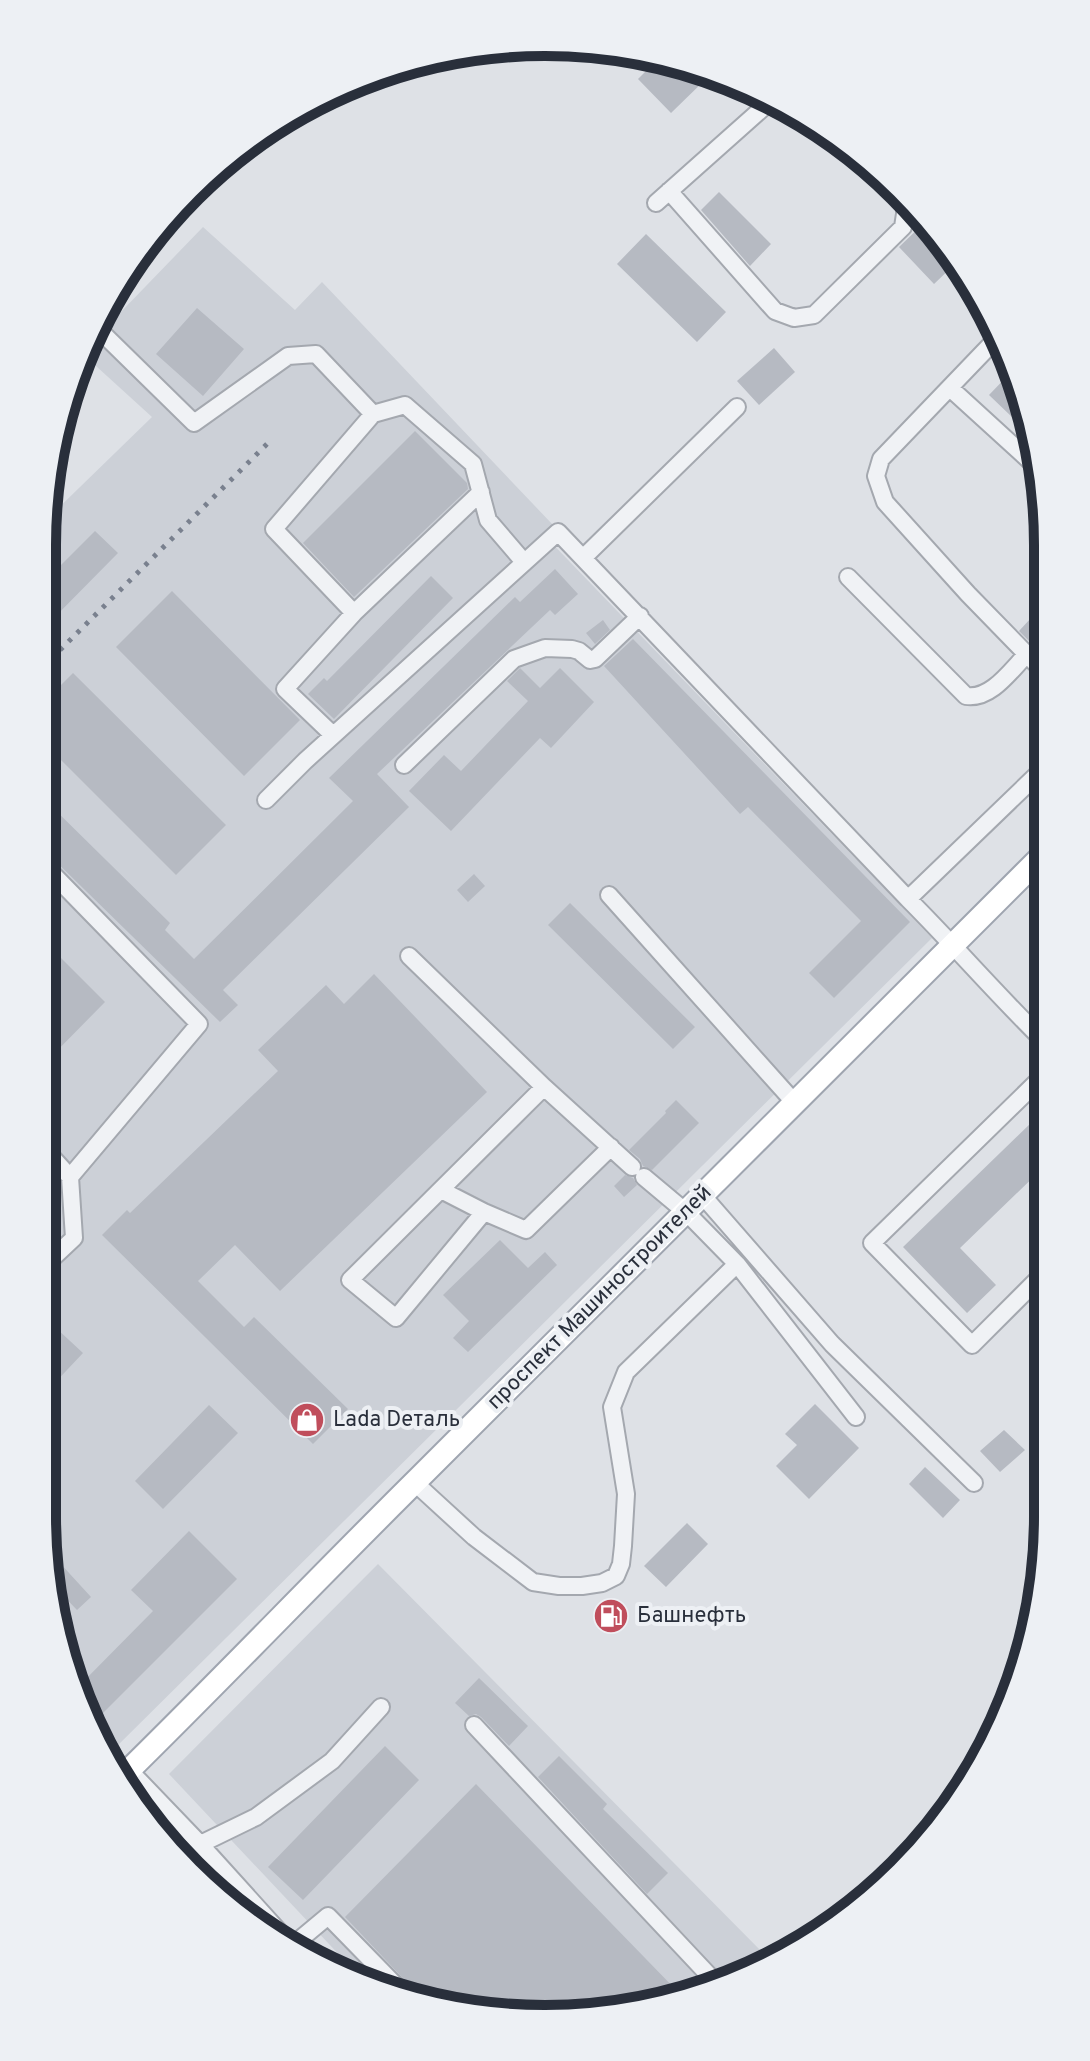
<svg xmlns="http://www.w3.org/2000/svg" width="1090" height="2061" viewBox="0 0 1090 2061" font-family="Overpass,sans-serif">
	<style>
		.built { fill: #ccd0d7 }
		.building { fill: #b6bac2 }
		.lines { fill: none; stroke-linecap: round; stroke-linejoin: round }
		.minor-casing { stroke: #a4a8af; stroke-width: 20 }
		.major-casing { stroke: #9fa5b0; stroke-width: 26 }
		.minor { stroke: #f0f2f5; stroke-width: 16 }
		.major { stroke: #fff; stroke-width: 22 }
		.rail { stroke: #79808e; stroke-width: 5; stroke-dasharray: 4 8; stroke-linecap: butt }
		.labels { text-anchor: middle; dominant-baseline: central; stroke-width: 8; stroke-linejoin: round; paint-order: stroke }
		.street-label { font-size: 22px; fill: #292f3b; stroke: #edf0f4 }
		.poi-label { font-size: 22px; fill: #292f3b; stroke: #edf0f4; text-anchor: start }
		.rim { fill: none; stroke: #292f3b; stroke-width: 10 }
	</style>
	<rect width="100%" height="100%" fill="#dee1e6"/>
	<path class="built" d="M203,227L295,310L322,282L553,525L544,535L932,938L109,1754L69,1678L42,1516L43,523L152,417L85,356L88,346Z
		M378,1564L770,1960L738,1981L578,2018L415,2002L360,1977L169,1774Z"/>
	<path class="building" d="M654,63L707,78L671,113L638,79Z
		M719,192L771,244L750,266L701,210Z
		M927,220L944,239L957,262L934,284L899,247Z
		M646,234L726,312L697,342L617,264Z
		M197,308L244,349L203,396L156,354Z
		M774,348L795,372L759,405L737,381Z
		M1014,369L1020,390L1032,436L989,395Z
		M415,431L467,483L468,489L354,597L303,543Z
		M95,531L118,553L43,629V583Z
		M555,569L578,594L555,615L550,610L377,774L409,807L223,990L238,1005L220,1022L43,849V798L170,923L165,930L194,959L353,801L329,778L515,597L520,602Z
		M431,576L453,598L334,719L308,694L324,678L327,681Z
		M172,591L300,720L244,776L116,647Z
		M1044,604V656L1019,631Z
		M603,620L610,630L595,644L586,633Z
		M633,639L910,922L834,998L809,973L861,921L748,807L740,814L604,666Z
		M520,668L540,688L560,668L594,702L551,748L540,738L451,831L409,791L444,755L461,771L528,701L507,681Z
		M73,673L226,825L176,875L43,742V703Z
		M474,874L485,886L468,902L457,890Z
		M570,903L695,1027L673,1049L548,925Z
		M43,940L105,1002L42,1066Z
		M374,974L487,1092L280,1291L235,1245L198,1281L244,1327L254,1317L348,1409L313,1444L102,1235L127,1210L130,1213L278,1071L258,1050L326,985L344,1004Z
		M676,1100L699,1123L652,1170L643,1166L640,1159L629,1150L666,1113L665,1111Z
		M1033,1121L1046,1134V1165L960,1248L996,1285L967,1313L903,1247Z
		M625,1175L633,1178L637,1185L624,1197L614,1186Z
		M500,1240L528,1268L545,1252L557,1265L468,1352L453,1338L469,1321L443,1295Z
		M42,1315L83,1353L50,1388L42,1381Z
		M815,1404L859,1448L809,1499L776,1466L797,1445L785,1434Z
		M209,1405L238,1433L163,1509L135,1481Z
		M1004,1430L1025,1450L1000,1472L980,1451Z
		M925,1467L960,1500L943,1518L909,1484Z
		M687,1523L708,1544L666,1587L644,1566Z
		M189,1531L237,1579L93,1723L75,1690L153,1611L131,1590Z
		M48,1550L91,1597L77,1610L53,1585Z
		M610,1600L620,1610L608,1622L598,1612Z
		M479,1678L528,1726L509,1746L481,1717L476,1714L469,1716L455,1703Z
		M385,1746L419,1780L303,1900L268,1867Z
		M559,1756L607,1804L603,1809L668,1873L647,1894L538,1777Z
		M476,1784L680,1994L578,2018L428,2003L418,1994L345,1917Z"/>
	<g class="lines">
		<g class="minor-casing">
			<path id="minor" d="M669,191L775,311L794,318L814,315L903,227L905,214V197
				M656,203L774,98
				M93,324L194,423L288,356L316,354L373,414L405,405L473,464L488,520L524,562
				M1000,335L881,459L876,476L885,502L968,594L1044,672
				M950,388L1041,471
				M373,414L274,529L354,613L481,492
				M583,558L737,407
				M848,577L966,696C991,700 1011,670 1027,654
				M333,735L285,689L354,613
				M404,765L514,659L545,648L572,649L579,651L590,660L595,659L640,616
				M266,800L305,761L558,532L908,899C955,946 998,996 1045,1042
				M43,864L199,1024L70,1177
				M609,895L794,1102
				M908,899L1045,767
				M409,956L544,1087
				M1045,1074L872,1243L972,1345L1046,1271
				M644,1177L687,1213L737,1264L856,1417
				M441,1190L484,1212L526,1230L611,1147
				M703,1196L832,1344L974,1483
				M484,1212L396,1318L350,1280L544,1087L632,1167
				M42,1268L74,1238L70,1177L42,1146
				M414,1482L474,1537L533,1582L559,1586H582L602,1583L616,1576L621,1564L623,1546L626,1494L612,1407L626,1372L737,1264
				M474,1725L718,1985
				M129,1770L200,1844L293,1947
				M180,1854L256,1817L332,1761L381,1707
				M292,1946L328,1916L409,1999"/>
		</g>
		<g class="major-casing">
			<path id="major" d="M122,1777C222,1679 318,1578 418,1479C627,1270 836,1062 1045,853"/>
		</g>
		<use href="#minor" class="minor"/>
		<use href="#major" class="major"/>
		<path class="rail" d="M43,667L271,440"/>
	</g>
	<defs>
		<g id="shop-disc" transform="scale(1.8)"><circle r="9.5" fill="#c04e5c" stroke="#edf0f4"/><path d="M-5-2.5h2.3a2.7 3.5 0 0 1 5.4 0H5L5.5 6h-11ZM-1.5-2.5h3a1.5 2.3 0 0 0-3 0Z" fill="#fff"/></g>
		<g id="fuel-disc" transform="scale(1.8)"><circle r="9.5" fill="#c04e5c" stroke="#edf0f4"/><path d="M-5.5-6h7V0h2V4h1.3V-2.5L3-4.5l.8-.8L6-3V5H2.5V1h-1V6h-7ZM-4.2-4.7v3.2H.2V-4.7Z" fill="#fff"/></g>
	</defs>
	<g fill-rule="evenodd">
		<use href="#shop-disc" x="307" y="1420"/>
		<use href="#fuel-disc" x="611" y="1616"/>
	</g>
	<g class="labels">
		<g class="street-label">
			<text transform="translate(600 1298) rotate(-45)">проспект Машиностроителей</text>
		</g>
		<g class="poi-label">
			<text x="333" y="1420">Lada Dеталь</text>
			<text x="637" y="1616">Башнефть</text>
		</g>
	</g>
	<path d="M0 0H1090V2061H0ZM545 56H545A489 489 0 0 1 1034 545V1516A489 489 0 0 1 545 2005H545A489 489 0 0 1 56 1516V545A489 489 0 0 1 545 56Z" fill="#edf0f4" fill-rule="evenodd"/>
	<path class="rim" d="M545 56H545A489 489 0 0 1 1034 545V1516A489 489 0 0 1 545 2005H545A489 489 0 0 1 56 1516V545A489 489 0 0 1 545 56Z"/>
</svg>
